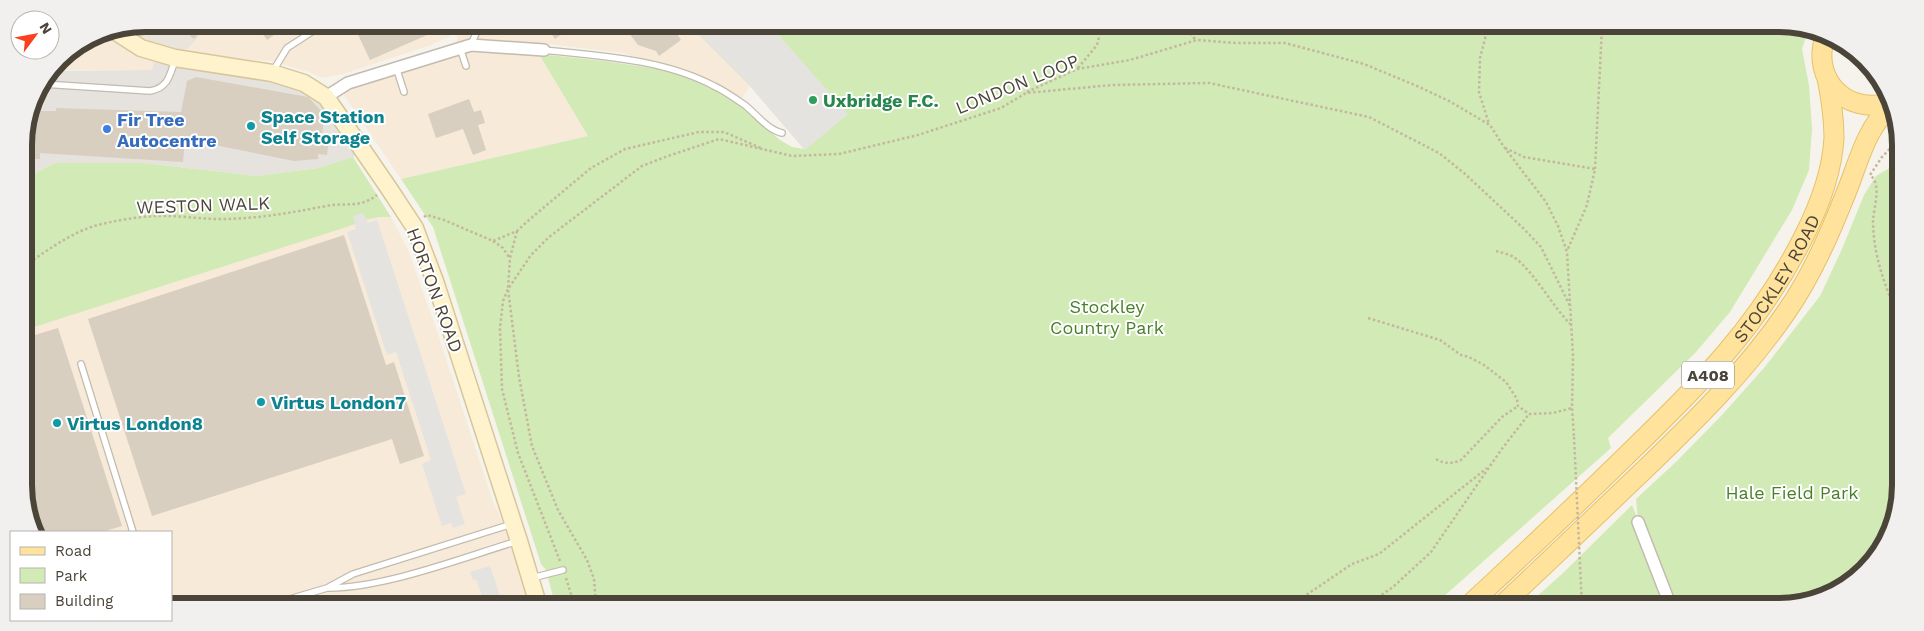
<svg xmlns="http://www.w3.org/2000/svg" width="1924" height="631" viewBox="0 0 1924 631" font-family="'Work Sans',sans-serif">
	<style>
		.residential { fill: #eae5da }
		.commercial { fill: #f7ead8 }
		.industrial { fill: #e6e2dd }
		.green { fill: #d2eab5 }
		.parking { fill: #e5e3e0 }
		.building { fill: #d8cfc1 }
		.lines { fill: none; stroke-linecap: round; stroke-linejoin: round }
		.lane-casing { stroke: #c2bbae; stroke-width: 8 }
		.street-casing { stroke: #c2bbae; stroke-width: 14 }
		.secondary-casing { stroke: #d6c79b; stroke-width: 19 }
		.primary-casing { stroke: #e6c16a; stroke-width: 21 }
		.path { stroke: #c4b79f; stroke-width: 2.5; stroke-dasharray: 2.5 2.5; stroke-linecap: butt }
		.lane { stroke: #fff; stroke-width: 5.5 }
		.street { stroke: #fff; stroke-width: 11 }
		.secondary { stroke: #fff3cd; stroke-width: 16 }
		.primary { stroke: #ffe39c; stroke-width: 19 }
		.path-bridge { stroke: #c4b79f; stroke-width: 2.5; stroke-dasharray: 2.5 2.5; stroke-linecap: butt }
		.leisure-dot { fill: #2e9e5b; stroke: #fff; stroke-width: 2 }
		.culture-dot { fill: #0f9aa8; stroke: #fff; stroke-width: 2 }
		.shop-dot { fill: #3f7fe0; stroke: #fff; stroke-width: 2 }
		.labels { text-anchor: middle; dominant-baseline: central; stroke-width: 4; stroke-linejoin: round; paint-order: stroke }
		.shield { fill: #fff; stroke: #817c74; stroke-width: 1 }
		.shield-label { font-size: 16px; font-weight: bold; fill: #4b4439 }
		.street-label { font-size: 18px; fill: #4b4439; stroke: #fff }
		.leisure-label { font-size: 18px; font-weight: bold; fill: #27864d; stroke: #fff; text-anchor: start }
		.culture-label { font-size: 18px; font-weight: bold; fill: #0d838f; stroke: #fff; text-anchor: start }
		.shop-label { font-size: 18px; font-weight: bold; fill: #366cbe; stroke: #fff; text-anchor: start }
		.park-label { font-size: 18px; fill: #4a7f2a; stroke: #fff }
		.rim { fill: none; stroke: #4b4439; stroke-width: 6 }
	</style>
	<rect width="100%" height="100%" fill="#f6f3ec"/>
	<path class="residential" d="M146,24H210L181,57L116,30Z"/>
	<path class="commercial" d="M210,24L689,25L750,86L742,98L712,82L623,53L532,42L588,136L401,179L344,95L345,89L457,56V29L447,38L428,46L343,74L322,78L309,72L271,61L181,57Z
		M108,31L156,55L153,70H52L60,59L99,33Z
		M363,213L365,220L379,217H391L408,250L437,331L492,499L508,534L530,604L171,603V532H38L26,509L25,330L355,224Z"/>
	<path class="industrial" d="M156,55L271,77L322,96L361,151L353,157L318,168L257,176L144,163H55L24,179V138L33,99L52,71L152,70Z"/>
	<path class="green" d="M689,25L1809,28L1802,49L1809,85L1812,129L1809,170L1792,210L1730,312L1696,352L1608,438L1611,448L1433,606L555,604L546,570L541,564L433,227L401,179L588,136L539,54L605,61L678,72L714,90L743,108L780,140L792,147L804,149L750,86Z
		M353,157L391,217H379L365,220L354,217L356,224L25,330L24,179L55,163H144L257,176L318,168Z
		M1898,163L1896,517L1880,553L1853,582L1786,607L1526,606L1562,574L1632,505L1638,520L1636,499L1677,461L1722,415L1764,368L1820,296L1842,249L1864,195L1876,176Z"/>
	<path class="parking" d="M689,25H770L848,114L805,150L750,86Z
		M363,213L368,223L377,220L466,494L456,497L465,524L453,528L451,523L442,526L422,464L431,460L396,352L387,355L347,232L356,229L353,216Z
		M490,566L503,604H485L476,579L473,580L470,572Z"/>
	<path class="building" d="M177,24H207L194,39Z
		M256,24H289L267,40Z
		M353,24L450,25L370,60Z
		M545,25H574L555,39Z
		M623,25H671L681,40L659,56L656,51L638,45Z
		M196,77L308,97L325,115L321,140L329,141L327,155L318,154V159L294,161L185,139L183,162L40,153V159H24V138L30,111H56V108L181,112L187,81Z
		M469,99L474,112L481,110L485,123L478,125L486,150L473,155L463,129L436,138L428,114Z
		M344,235L386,365L394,362L424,456L400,464L392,439L152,516L88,319Z
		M58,328L122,526L102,532H38L26,509L25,338Z"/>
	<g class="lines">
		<g class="lane-casing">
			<path id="lane" d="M471,45L477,31L484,25
				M460,48L466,66
				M544,50C600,56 663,59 714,86C725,91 736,99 746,106C757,115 768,130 782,133
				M396,67L404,92
				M273,71L287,48L324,24
				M43,84L150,91C168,88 170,75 175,60
				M81,364L133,532
				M532,578L563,570
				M329,588C388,587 461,558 518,541
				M276,603L327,588L353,574L512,524"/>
		</g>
		<g class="street-casing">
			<path id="street" d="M326,97L348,83L471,45L544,50
				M1638,522L1671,607"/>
		</g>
		<g class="secondary-casing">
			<path id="secondary" d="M113,30L141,48L175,58L272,73L304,83L326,97L388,187L415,228L419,239L435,281L519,541L538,604"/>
		</g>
		<g class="primary-casing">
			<g id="primary">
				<path d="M1825,37C1811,79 1846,115 1889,103"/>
				<path id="s1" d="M1468,606C1523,555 1577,504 1630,452C1700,384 1758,327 1803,238C1819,207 1832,173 1834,138C1834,117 1831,98 1827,78"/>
				<path d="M1501,606C1549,561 1596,516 1643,471C1695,421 1747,370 1787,311C1812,275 1830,233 1846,193C1859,161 1865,131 1890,106"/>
			</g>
		</g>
		<path class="path" d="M1183,26L1196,40
			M1488,27L1480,58L1479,92L1489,124
			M1078,68L1097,45L1102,26
			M1027,92L1077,69L1130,60L1197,40L1236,43H1285L1364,64L1417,86L1449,101L1490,125L1504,147L1546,202L1558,226L1567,252L1573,356L1572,408L1574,437
			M1505,148L1524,157L1595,169L1587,205L1567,251
			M1595,169L1602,27
			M424,217L427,215L444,220L493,241L517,231L530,219L591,168L625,149L699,132H724L763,149
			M517,231L510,258L508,289L519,377L532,446L558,510L587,560L594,579L596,604
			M493,241L503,248L509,257
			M1496,251C1502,253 1510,254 1515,258C1534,272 1552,305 1570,324
			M25,265C47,251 69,234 94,226C113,221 135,217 155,216C176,215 198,219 220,219C256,219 290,213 326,206C345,202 359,209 377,195
			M1897,314C1884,283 1873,254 1873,220C1874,207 1882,184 1870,175L1882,157L1898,140
			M1368,318L1440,340L1461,355L1469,357L1484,365L1506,382L1517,399L1518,406L1529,414L1553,413L1572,408
			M1436,459C1444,464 1452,464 1461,460L1502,417L1518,406
			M1877,555L1890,530
			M560,561L518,453L502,389L500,328L503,301L508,289L531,255L549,237L642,166L668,156L719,139L792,156L839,154L918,135L1001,108L1026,93L1112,85L1209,83L1369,117L1439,153L1464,173L1523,228L1541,247L1570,306
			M566,578L574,604
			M1290,606L1352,564L1379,554L1487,468
			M1365,606L1393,587L1431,552L1501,450L1529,414"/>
		<use href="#lane" class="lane"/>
		<use href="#street" class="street"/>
		<use href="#secondary" class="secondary"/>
		<use href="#primary" class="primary"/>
		<path class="path-bridge" d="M1574,437L1582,607"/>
	</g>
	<circle class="leisure-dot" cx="813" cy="100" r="5"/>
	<g class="culture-dot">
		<circle cx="251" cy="126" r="5"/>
		<circle cx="261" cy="402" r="5"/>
		<circle cx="57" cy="423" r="5"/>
	</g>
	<circle class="shop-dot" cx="107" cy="129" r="5"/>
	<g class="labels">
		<rect class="shield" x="1682" y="361.5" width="52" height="27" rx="4"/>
		<g class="shield-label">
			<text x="1708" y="375">A408</text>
		</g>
		<g class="street-label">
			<text transform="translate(1017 84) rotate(-22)">LONDON LOOP</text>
			<text transform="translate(203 205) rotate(-2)">WESTON WALK</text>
			<text stroke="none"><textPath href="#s1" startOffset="452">STOCKLEY ROAD</textPath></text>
			<text transform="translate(435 290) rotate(70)">HORTON ROAD</text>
		</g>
		<g class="leisure-label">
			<text x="823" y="100">Uxbridge F.C.</text>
		</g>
		<g class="culture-label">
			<text x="261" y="116">Space Station<tspan x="261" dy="21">Self Storage</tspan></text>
			<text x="271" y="402">Virtus London7</text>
			<text x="67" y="423">Virtus London8</text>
		</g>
		<g class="shop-label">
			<text x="117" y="119">Fir Tree<tspan x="117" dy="21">Autocentre</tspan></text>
		</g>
		<g class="park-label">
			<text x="1107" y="306">Stockley<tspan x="1107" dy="21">Country Park</tspan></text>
			<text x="1792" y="492">Hale Field Park</text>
		</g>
	</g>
	<path d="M0 0H1924V631H0ZM145 32H1779A113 113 0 0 1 1892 145V485A113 113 0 0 1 1779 598H145A113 113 0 0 1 32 485V145A113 113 0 0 1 145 32Z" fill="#f1f0ef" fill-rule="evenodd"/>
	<path class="rim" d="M145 32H1779A113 113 0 0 1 1892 145V485A113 113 0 0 1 1779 598H145A113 113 0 0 1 32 485V145A113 113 0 0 1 145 32Z"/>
	<rect x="10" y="531" width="162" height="90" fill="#ffffff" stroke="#b7b4b0"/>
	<rect x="20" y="547" width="25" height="8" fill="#ffe39c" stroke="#b7b4b0"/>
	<text x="55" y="556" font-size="15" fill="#4b4439">Road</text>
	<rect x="20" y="568" width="25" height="15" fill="#d2eab5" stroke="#b7b4b0"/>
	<text x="55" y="581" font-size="15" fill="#4b4439">Park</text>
	<rect x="20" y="594" width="25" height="15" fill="#d8cfc1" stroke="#b7b4b0"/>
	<text x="55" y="606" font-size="15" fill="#4b4439">Building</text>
	<g transform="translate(35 35) rotate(58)"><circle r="24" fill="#ffffff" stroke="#b7b4b0"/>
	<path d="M0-4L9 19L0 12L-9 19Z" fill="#fc3f1d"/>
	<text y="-8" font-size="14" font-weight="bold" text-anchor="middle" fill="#4b4439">N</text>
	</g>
</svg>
